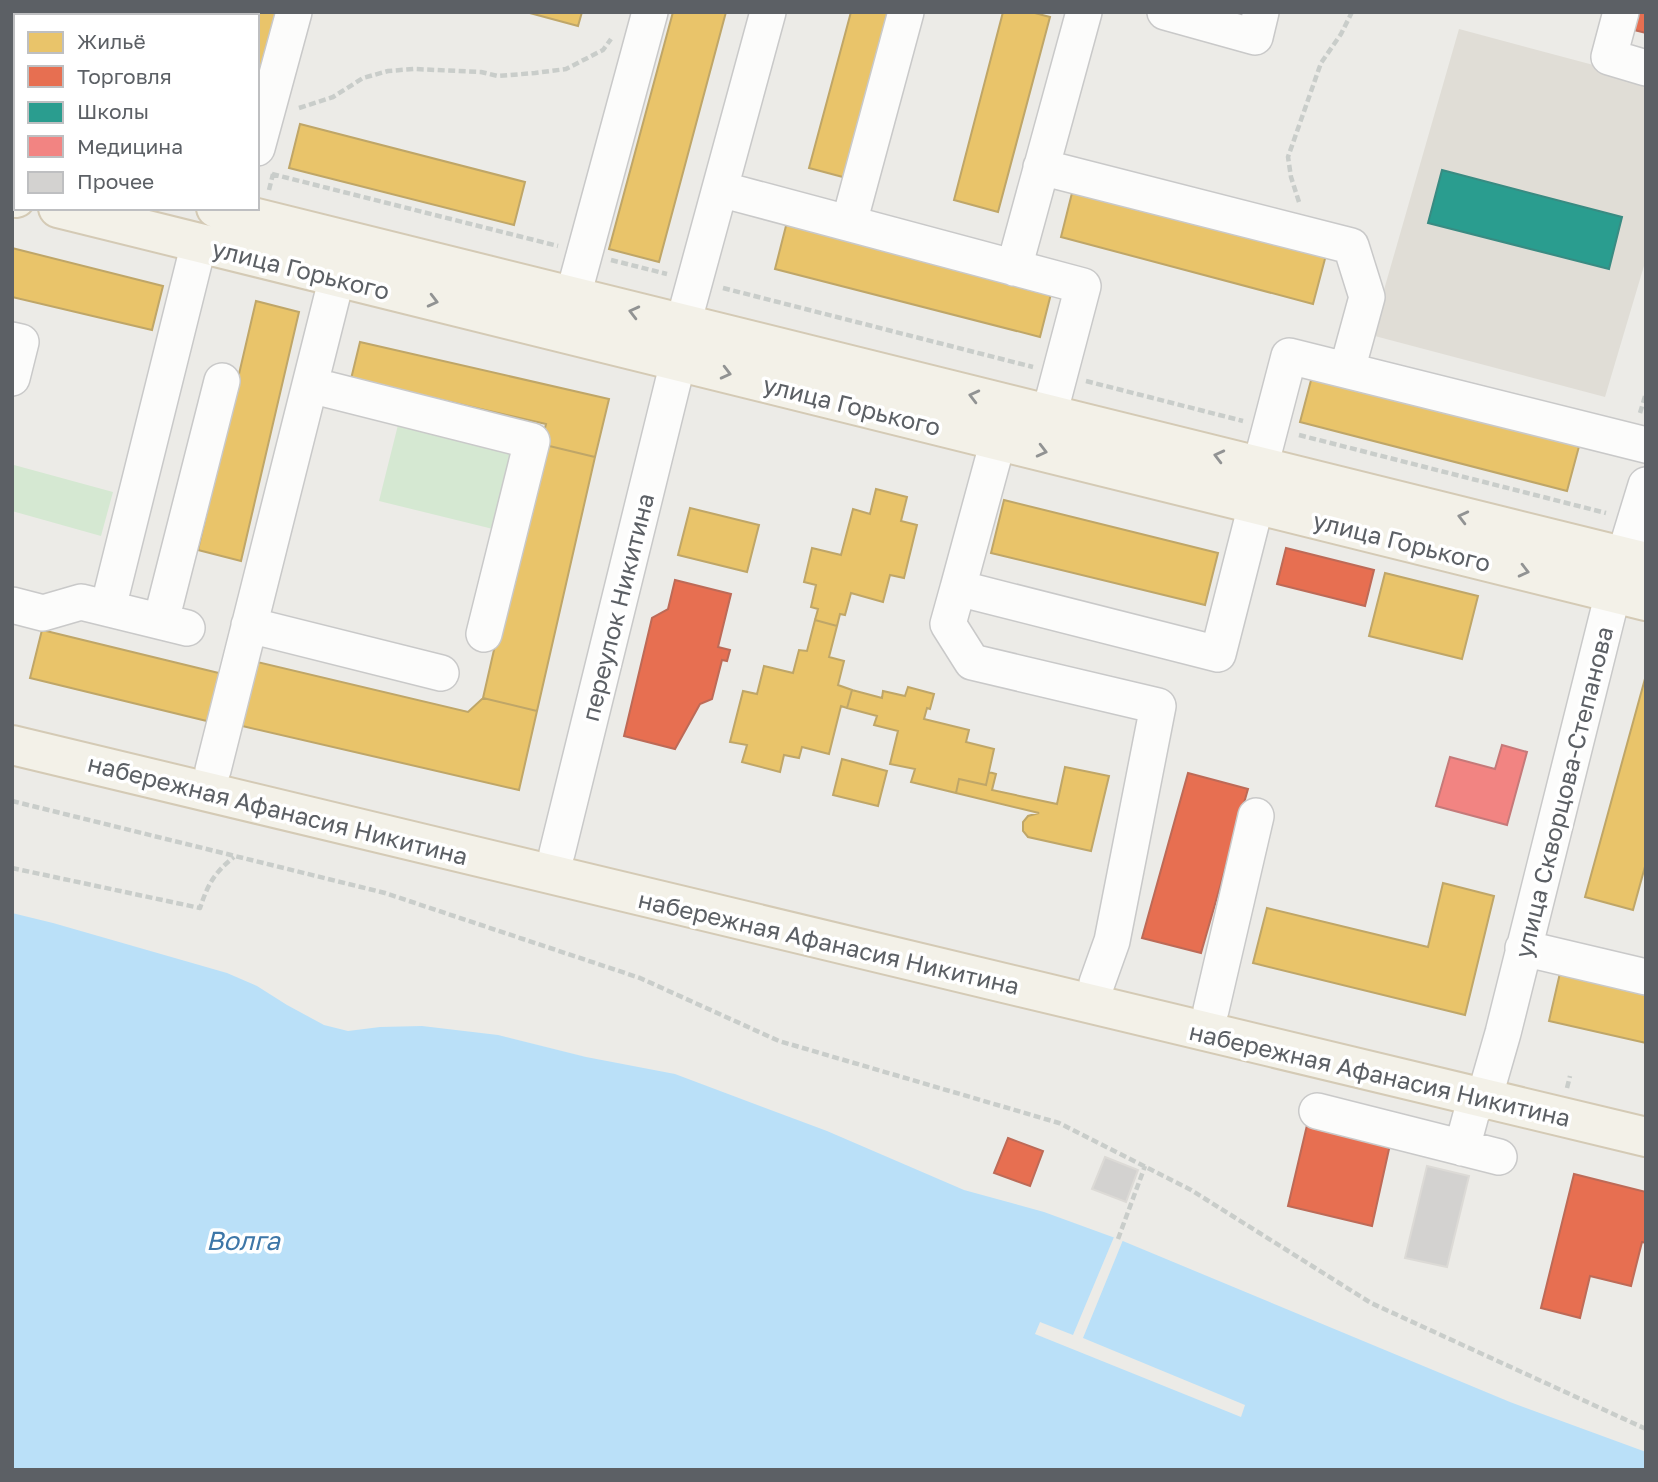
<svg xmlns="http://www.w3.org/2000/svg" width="1658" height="1482" viewBox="0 0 1658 1482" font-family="'Golos Text',sans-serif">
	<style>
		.commercial { fill: #f6f0e0 }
		.education { fill: #e0ddd6 }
		.green { fill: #d5e8d2 }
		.water { fill: #bae0f8 }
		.pier { fill: #ecebe7 }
		.homes { fill: #e9c46a; stroke: #bfa668; stroke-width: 2 }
		.shops { fill: #e76f51; stroke: #bd6a57; stroke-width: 2 }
		.schools { fill: #2a9d8f; stroke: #398b82; stroke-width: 2 }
		.health { fill: #f28482; stroke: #c57979; stroke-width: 2 }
		.building { fill: #d3d2d0; stroke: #dcdad6; stroke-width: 2 }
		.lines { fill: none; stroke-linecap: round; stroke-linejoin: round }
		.minor-casing { stroke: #c9c9c9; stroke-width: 38 }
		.major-casing { stroke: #d4cab5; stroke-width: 42 }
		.path { stroke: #c9cdca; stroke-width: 4.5; stroke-dasharray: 7 3.5; stroke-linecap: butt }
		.minor { stroke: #fcfcfb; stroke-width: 35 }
		.major { stroke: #f3f1e8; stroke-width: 38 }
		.oneway { stroke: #919393 }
		.labels { text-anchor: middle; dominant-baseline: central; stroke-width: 7; stroke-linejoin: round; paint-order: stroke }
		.street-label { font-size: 24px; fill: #5c6065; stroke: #fff }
		.water-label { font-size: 26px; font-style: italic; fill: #3e77a8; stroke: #fff }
	</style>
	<rect width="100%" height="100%" fill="#ecebe7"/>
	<path class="commercial" d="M12,12H124L123,16H16V55L12,54Z"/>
	<path class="education" d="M1459,29L1646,79V259L1605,397L1371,335Z"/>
	<path class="green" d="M398,425L512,453L493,529L379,501Z
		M14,465L113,492L101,536L12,511V472Z"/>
	<path class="water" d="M12,913L53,923L227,973L257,986L287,1005L324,1025L348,1031L380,1027L422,1026L498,1035L586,1057L675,1074L827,1131L964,1190L1044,1212L1118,1239L1510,1402L1646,1452V1470H12Z"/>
	<path class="pier" d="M1114,1237L1123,1240L1083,1338L1245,1405L1241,1417L1035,1334L1040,1322L1073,1335Z"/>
	<path class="homes" d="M230,12H278L257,93V16H229Z
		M526,12H582L578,26Z
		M673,12H726L659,262L609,249Z
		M851,12H899L854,180L809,168Z
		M1003,12H1031L1050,17L998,212L954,200Z
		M300,124L525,182L514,225L289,168Z
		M1073,189L1326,255L1313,304L1061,237Z
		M788,218L1053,286L1040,337L775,269Z
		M12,248L163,286L152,330L12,297Z
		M256,301L299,312L241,561L198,550Z
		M360,342L609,399L595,457L541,444L546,424L351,379Z
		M1314,369L1581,439L1567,491L1300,422Z
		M541,444L595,457L537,711L483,698Z
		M876,489L907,497L901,521L917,525L904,578L890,575L883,602L851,593L845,615L840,614L837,626L815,620L818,609L811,607L816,585L804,582L812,548L841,555L853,509L870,514Z
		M1004,500L1218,553L1205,605L991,553Z
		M690,508L759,525L747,572L678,555Z
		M1385,573L1478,596L1462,659L1369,636Z
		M815,620L837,626L829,657L844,661L838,685L852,690L847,708L841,706L829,754L802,747L799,758L784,755L780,772L742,762L747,745L730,742L743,691L757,694L764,666L793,673L799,650L807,651Z
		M42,630L227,675L215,723L30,678Z
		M253,661L468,712L483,698L537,711L519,790L238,725Z
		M1646,675V863L1633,910L1585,897Z
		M908,687L934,694L930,709L927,708L924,719L969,730L966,742L994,749L986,785L959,779L956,793L911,782L915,769L890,764L898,731L874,725L877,716L847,708L852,690L882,698L883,691L905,696Z
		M842,759L887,771L878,806L833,795Z
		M1065,767L1109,776L1091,851L1028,837L1023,831V822L1028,816L1039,813L956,793L959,779L986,785L989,772L996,774L992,790L1057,804Z
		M1443,883L1494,896L1465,1015L1253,963L1267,908L1428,947Z
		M1560,973L1646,992V1043L1549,1021Z"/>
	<path class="shops" d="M1630,12H1646V33L1626,28Z
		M1286,548L1374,570L1365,606L1277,584Z
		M675,580L731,594L718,647L730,650L727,661L722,660L712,699L700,704L675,749L624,736L652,618L668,609Z
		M1188,773L1248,789L1201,953L1142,938Z
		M1308,1121L1391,1140L1372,1226L1288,1206Z
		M1008,1138L1043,1151L1030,1186L994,1173Z
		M1574,1174L1646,1192V1243L1642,1242L1631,1286L1590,1276L1580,1318L1541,1308Z"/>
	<path class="schools" d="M1442,170L1622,217L1609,269L1428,223Z"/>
	<path class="health" d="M1502,745L1527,752L1507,825L1436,806L1450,757L1495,769Z"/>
	<path class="building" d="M1105,1157L1138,1170L1126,1202L1092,1189Z
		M1427,1166L1469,1176L1447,1267L1405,1258Z"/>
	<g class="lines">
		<g class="minor-casing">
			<path id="minor" d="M1165,12L1255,37L1261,12
				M1621,12L1609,57L1646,68
				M184,16L185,12
				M257,148L294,12
				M1041,167L1351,246L1367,297L1347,370
				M720,189L1083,286L1049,415
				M849,223L906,12
				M1014,268L1084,12
				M573,296L650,12
				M683,324L768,12
				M12,340L21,342L12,378
				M310,385L532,441L484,634
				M998,441L958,588L1218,654L1256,505
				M1260,467L1289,356L1646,445
				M958,588L948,624L972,662L1158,706L1112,941L1097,983
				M12,605L43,613L81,602L187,628
				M108,608L199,243
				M161,621L222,381
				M249,625L441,673
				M213,770L337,277
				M557,853L678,362
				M1523,948L1646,977
				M1211,1010L1256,816
				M1317,1111L1499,1157
				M1462,1148L1472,1111L1484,1099L1503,1033L1613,593L1646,485"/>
		</g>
		<g class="major-casing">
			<path id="major" d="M12,159L16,160
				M12,197L16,198
				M58,208L1646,601
				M216,208L1646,562
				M12,745L1646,1137"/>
		</g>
		<path class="path" d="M12,108L16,109
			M299,108L333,97L363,78L388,71L414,69L481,72L498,76L535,73L566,69L603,50L611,39
			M272,174L558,246
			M269,190L273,174
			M1299,202L1291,177L1288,157L1321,63L1341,34L1352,12
			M611,260L667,274
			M723,288L1033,367
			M1086,381L1243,421
			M1640,413L1646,393
			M1299,435L1606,513
			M12,801L385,893L640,978L779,1041L1059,1123L1191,1190L1371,1303L1646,1429
			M12,868L200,908C208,884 214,873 234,857
			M1567,1088L1570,1076
			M1118,1239L1145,1166"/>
		<use href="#minor" class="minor"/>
		<use href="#major" class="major"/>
	</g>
	<defs><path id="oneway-chevron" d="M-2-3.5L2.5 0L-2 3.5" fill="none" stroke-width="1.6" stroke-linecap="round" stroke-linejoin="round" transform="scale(1.75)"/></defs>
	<g class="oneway">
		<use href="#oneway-chevron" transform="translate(433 301) rotate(14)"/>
		<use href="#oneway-chevron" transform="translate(634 312) rotate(-166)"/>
		<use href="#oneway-chevron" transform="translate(726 373) rotate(14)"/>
		<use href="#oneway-chevron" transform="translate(974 396) rotate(-166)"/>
		<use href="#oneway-chevron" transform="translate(1042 451) rotate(14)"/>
		<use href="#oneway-chevron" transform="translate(1219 456) rotate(-166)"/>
		<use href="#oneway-chevron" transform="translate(1463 517) rotate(-166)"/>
		<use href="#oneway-chevron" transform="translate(1524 571) rotate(14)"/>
	</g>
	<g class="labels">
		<g class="street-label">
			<text transform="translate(301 269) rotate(14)">улица Горького</text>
			<text transform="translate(852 405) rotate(14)">улица Горького</text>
			<text transform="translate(1402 541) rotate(14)">улица Горького</text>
			<text transform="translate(617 607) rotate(-76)">переулок Никитина</text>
			<text transform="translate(1563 792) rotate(-76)">улица Скворцова-Степанова</text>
			<text transform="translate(278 809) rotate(14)">набережная Афанасия Никитина</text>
			<text transform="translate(829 942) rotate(13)">набережная Афанасия Никитина</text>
			<text transform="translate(1380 1074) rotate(13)">набережная Афанасия Никитина</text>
		</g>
		<g class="water-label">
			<text x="243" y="1240">Волга</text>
		</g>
	</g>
	<rect width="1658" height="1482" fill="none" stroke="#5c6065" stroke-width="28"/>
	<rect x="14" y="14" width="245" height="196" fill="#ffffff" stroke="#bebfc1" stroke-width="2"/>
	<rect x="28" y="32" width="35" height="21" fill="#e9c46a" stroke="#bebfc1" stroke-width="2"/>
	<text x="77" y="49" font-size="21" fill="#5c6065">Жильё</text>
	<rect x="28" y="66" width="35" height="21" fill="#e76f51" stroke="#bebfc1" stroke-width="2"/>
	<text x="77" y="84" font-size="21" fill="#5c6065">Торговля</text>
	<rect x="28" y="102" width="35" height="21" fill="#2a9d8f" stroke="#bebfc1" stroke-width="2"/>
	<text x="77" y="119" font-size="21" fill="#5c6065">Школы</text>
	<rect x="28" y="136" width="35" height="21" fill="#f28482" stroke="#bebfc1" stroke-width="2"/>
	<text x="77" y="154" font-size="21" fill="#5c6065">Медицина</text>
	<rect x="28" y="172" width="35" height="21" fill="#d3d2d0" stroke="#bebfc1" stroke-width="2"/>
	<text x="77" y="189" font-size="21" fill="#5c6065">Прочее</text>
</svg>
